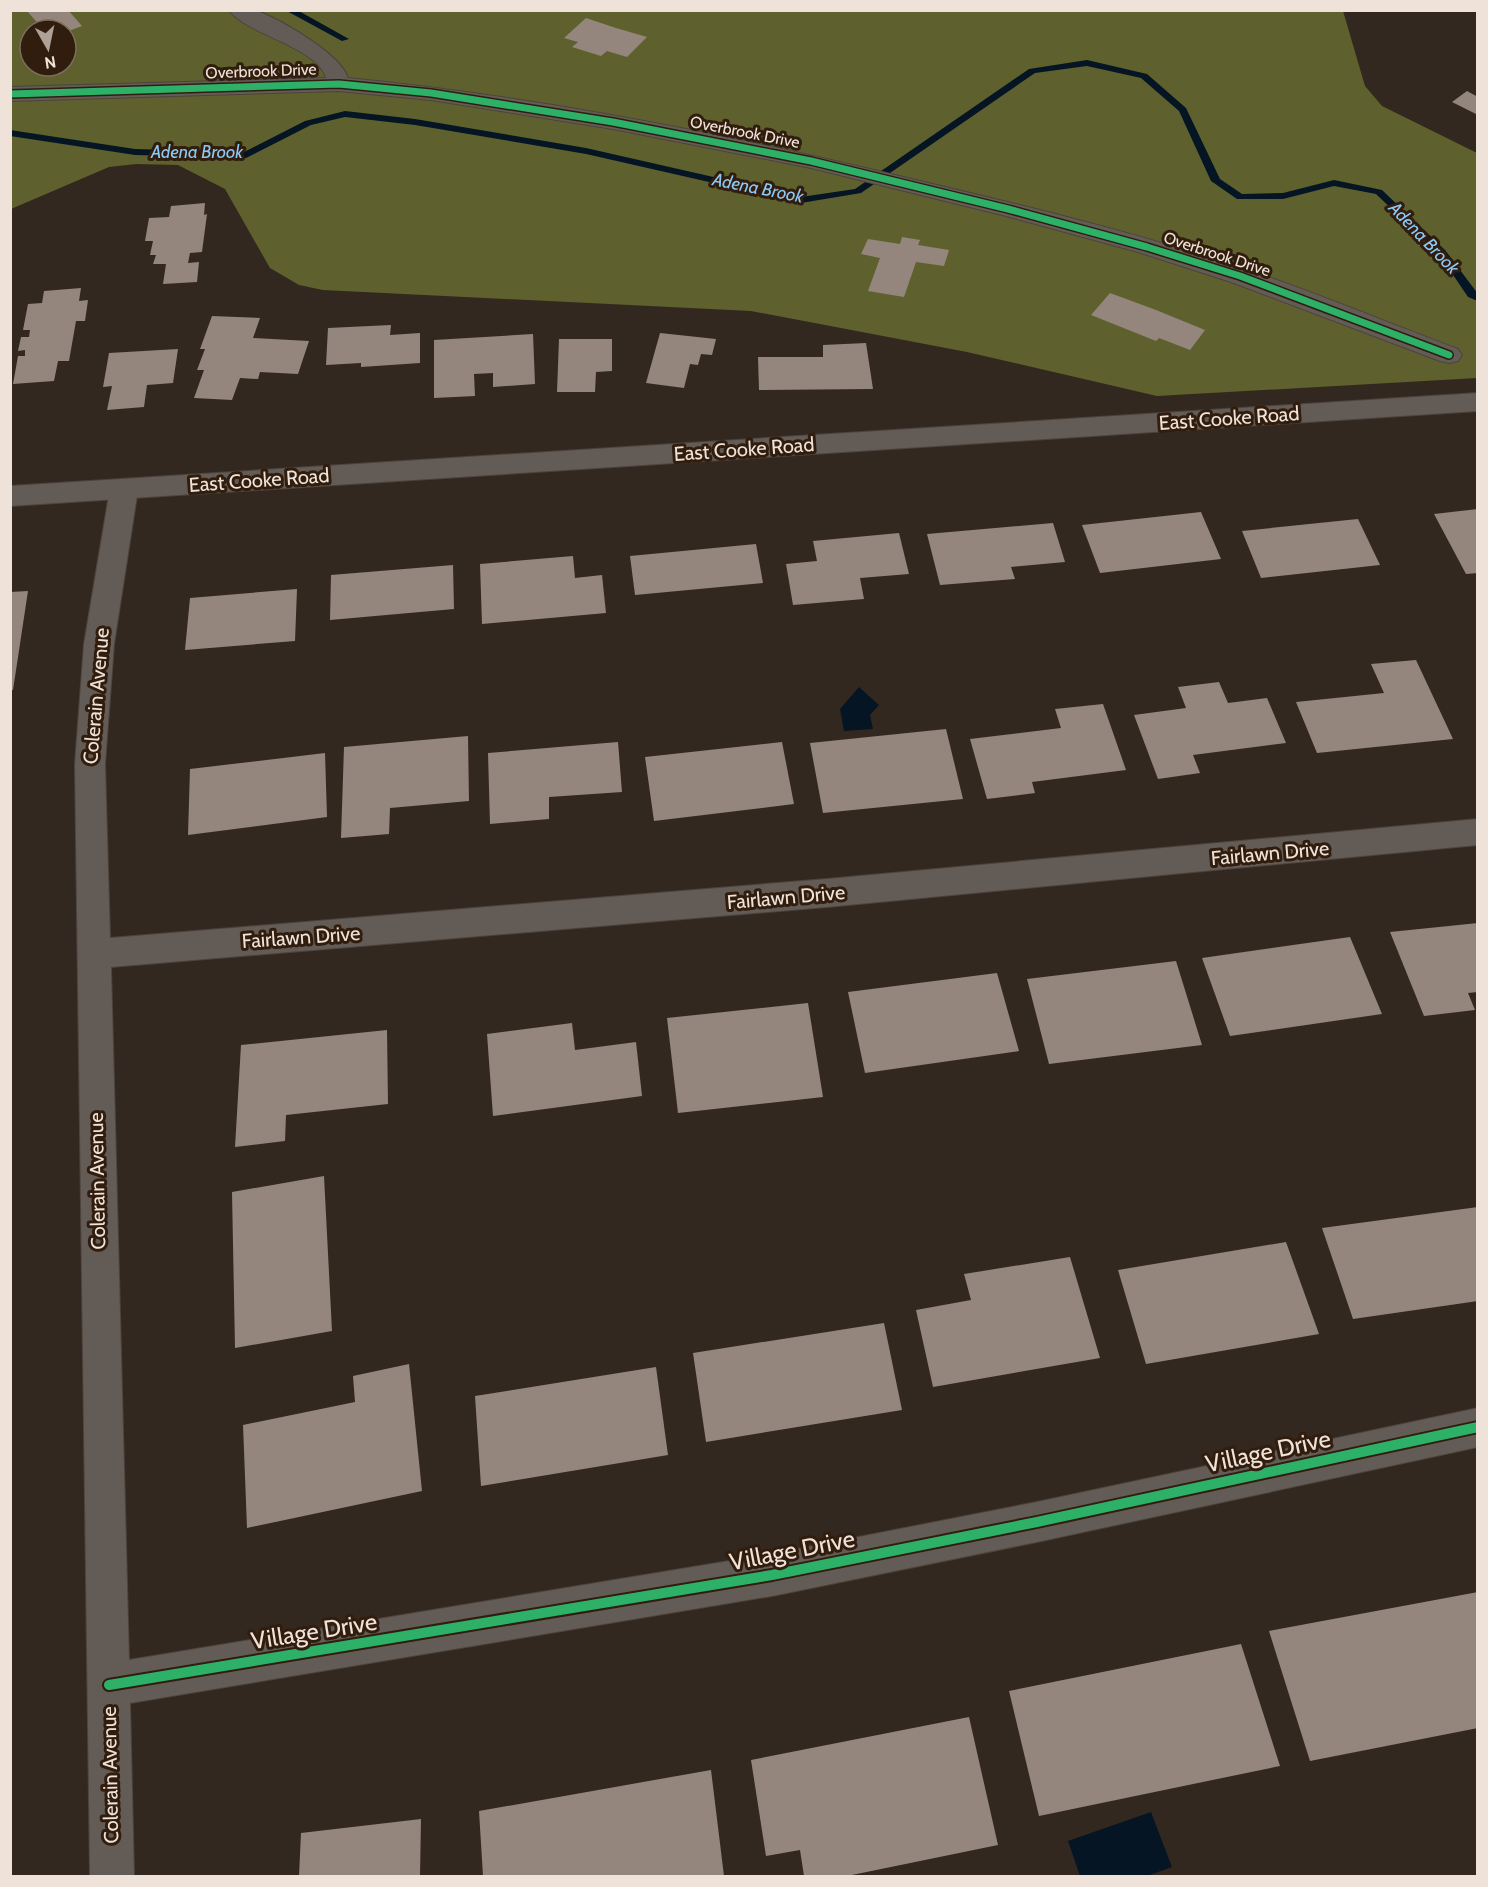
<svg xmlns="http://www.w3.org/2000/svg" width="1488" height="1887" viewBox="0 0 1488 1887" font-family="Cabin,sans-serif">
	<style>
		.forest { fill: #5e612e; fill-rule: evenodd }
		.water { fill: #051524 }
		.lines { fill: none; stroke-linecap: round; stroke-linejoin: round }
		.stream { fill: #051524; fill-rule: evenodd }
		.building { fill: #94867c }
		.street-casing { stroke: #4d433d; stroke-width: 2 }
		.secondary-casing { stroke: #4d433d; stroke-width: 2 }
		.street { fill: #635b55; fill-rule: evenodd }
		.secondary { fill: #635b55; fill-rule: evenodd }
		.cycleway-far1-casing { stroke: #311d0e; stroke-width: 10 }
		.cycleway-casing { stroke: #311d0e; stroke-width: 14 }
		.cycleway-far1 { stroke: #2db169; stroke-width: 7 }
		.cycleway { stroke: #2db169; stroke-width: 10 }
		.labels { text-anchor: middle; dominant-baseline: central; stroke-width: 6; stroke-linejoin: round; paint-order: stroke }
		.far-street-label { font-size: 16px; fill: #efe2d8; stroke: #311d0e }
		.far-water-label { font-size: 18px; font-style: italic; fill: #8dc9f6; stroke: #311d0e }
		.street-label { font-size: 20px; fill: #efe2d8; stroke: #311d0e }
		.near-street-label { font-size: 24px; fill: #efe2d8; stroke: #311d0e }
	</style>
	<rect width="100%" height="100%" fill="#332820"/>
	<path class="forest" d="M11,11H1343L1365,86L1382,106L1477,153V378L1157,396L967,352L751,311L323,290L299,285L270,268L225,189L178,165L136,164L109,167L11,209ZM30,30H66V66H30Z"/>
	<path class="water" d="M859,687L879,705L870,715L873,729L844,731L840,709Z
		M1151,1812L1172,1867L1147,1876H1080L1068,1841Z"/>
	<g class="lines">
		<path class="stream" d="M285,10H297L349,39L342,41Z
			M1087,60L1147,74L1186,108L1220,179L1242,194L1283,193L1334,180L1382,190L1445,250L1478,294V301L1468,297L1439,254L1376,194L1334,186L1283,199H1237L1211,181L1179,111L1141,78L1087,66L1035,73L861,193L801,203L586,154L415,125L345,117L311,125L246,158L135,155L10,136V130L135,149L244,152L305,121L345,111L415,119L586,148L801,197L855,189L1029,69Z"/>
	</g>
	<path class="building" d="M26,10H68L82,26L66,32L44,30Z
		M586,18L616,28L647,37L627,57L607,51L601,56L572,47L578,42L564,38Z
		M1467,91L1478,97V115L1452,102Z
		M205,203L204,215L207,214L202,252L190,253L188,263L199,262L197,282L163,284L166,264H153L156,255H150L153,241H145L149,218L169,217L171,206Z
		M902,237L920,240L918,245L949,250L944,266L916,262L904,297L868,291L880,258L861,254L868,239L900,244Z
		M81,288L79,301L88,300L85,321H76L69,361H58L54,381L13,384L18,356H25V350L18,351L21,337H29L30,330H23L28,304L42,303L44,291Z
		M1110,293L1156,310L1205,330L1190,350L1159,338L1156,341L1091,315Z
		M212,316L260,318L253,338L309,341L298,374L260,372L258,379L240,378L232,400L194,398L204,370H197L205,349H200Z
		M391,325L390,335L420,333V363L361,367V363L326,365L328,328Z
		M660,333L716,339L712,355L701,354L698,365L690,364L684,388L646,383Z
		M533,334L535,384L493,387V373L474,374L475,396L434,398V340Z
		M559,339H612V371L596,372L595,392H557Z
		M866,343L873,389L759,390L758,357H823V345Z
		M178,349L173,383L147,385L144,407L107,410L112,386L103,387L109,353Z
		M1478,509V573L1466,574L1434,514Z
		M1201,512L1221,559L1100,573L1082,525Z
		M1358,519L1380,565L1261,578L1242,531Z
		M1053,523L1065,562L1011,567L1015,579L940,585L927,534Z
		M899,533L909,574L860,578L864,599L793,605L786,564L817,561L813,541Z
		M756,544L763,583L635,595L630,556Z
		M573,556L575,578L602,575L606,613L482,624L480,564Z
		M453,565L454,609L330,620L331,575Z
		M297,589L295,641L185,650L190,598Z
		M28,591L13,690H10V592Z
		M1416,660L1453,739L1317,753L1296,702L1384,693L1371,664Z
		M1219,682L1228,703L1267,698L1286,743L1193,755L1200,773L1158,779L1134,715L1186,708L1178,687Z
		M1103,704L1126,770L1032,782L1035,793L987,799L970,739L1061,728L1055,709Z
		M946,729L963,799L823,813L810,743Z
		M468,736L469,801L390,808L389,834L341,838L344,747Z
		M618,742L622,792L549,797V819L490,824L488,753Z
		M782,742L794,804L654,821L645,757Z
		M325,753L327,817L188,835L190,769Z
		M1478,923V992L1468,993L1475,1010L1424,1016L1390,932Z
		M1350,937L1382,1014L1230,1036L1202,958Z
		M1176,961L1202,1045L1049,1064L1027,979Z
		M997,973L1019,1051L865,1073L848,992Z
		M808,1003L823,1097L678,1113L667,1018Z
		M572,1023L575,1050L636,1042L642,1096L493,1116L487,1034Z
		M387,1030L388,1104L286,1115L285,1141L235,1147L241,1045Z
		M324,1176L332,1331L235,1348L232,1192Z
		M1478,1207V1301L1353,1319L1322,1228Z
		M1286,1242L1319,1334L1146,1364L1118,1270Z
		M1070,1257L1100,1358L933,1387L916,1310L971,1300L964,1274Z
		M884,1323L902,1410L706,1442L693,1353Z
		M409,1364L422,1491L247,1528L243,1425L355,1402L353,1376Z
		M656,1367L668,1455L481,1486L475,1396Z
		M1478,1592V1728L1310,1761L1269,1631Z
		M1241,1644L1280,1766L1039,1816L1009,1691Z
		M969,1717L998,1845L847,1876H804L800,1850L766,1856L751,1760Z
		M711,1770L724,1876H483L479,1811Z
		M421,1819L420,1876H299L301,1833Z"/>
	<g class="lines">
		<g class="street-casing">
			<path id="street" d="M229,10C237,10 249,9 257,11C280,19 342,55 348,78C541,97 732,135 920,181C1030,207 1141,234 1248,270C1319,294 1388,323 1458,349L1462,355L1458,361L1449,363L1440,361L1231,282L1138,252L1002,215L811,168L613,129L431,100L339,91L10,101V87L326,78C318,47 245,34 229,10Z
				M124,479L134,482L138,489L114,644L105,764L110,938L827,879L1478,819V845L827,907L111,967L129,1660L772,1554L1037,1502L1478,1408V1447L1037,1542L772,1596L130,1703L134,1876H90L75,764L84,644L110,489L114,482Z"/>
		</g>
		<g class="secondary-casing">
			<path id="secondary" d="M1478,393V411L10,506V486Z"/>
		</g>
		<use href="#street" class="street"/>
		<use href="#secondary" class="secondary"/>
		<g class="cycleway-far1-casing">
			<path id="cycleway-far1" d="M10,94L339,84L431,93L613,122L811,161L1008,209L1147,247L1240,276L1449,355"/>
		</g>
		<g class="cycleway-casing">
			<path id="cycleway" d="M109,1685L772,1575L1037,1522L1478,1427"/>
		</g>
		<use href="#cycleway-far1" class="cycleway-far1"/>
		<use href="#cycleway" class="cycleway"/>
	</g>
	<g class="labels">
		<g class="far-street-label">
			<text transform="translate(261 71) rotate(-2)">Overbrook Drive</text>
			<text transform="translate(745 132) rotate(11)">Overbrook Drive</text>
			<text transform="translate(1217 254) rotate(18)">Overbrook Drive</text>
		</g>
		<g class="far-water-label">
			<text x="197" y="152">Adena Brook</text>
			<text transform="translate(758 188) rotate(11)">Adena Brook</text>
			<text transform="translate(1424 238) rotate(46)">Adena Brook</text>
		</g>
		<g class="street-label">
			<text transform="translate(1229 418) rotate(-4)">East Cooke Road</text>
			<text transform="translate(744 449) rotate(-4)">East Cooke Road</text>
			<text transform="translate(259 480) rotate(-4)">East Cooke Road</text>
			<text transform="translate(96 696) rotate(-85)">Colerain Avenue</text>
			<text transform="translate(1270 853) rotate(-5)">Fairlawn Drive</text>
			<text transform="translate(786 897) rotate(-5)">Fairlawn Drive</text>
			<text transform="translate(301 937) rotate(-4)">Fairlawn Drive</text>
			<text transform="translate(97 1181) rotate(-91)">Colerain Avenue</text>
			<text transform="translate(110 1775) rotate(-91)">Colerain Avenue</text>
		</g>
		<g class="near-street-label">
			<text transform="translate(1268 1451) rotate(-12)">Village Drive</text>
			<text transform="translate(792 1550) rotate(-11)">Village Drive</text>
			<text transform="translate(314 1631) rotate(-9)">Village Drive</text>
		</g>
	</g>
	<rect width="1488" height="1887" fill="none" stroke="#efe2d8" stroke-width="24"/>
	<g transform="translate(48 48) rotate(171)"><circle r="28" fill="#311d0e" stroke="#7d6c5f" stroke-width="1.5"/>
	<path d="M0-4.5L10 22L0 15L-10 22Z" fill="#ada198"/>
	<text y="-9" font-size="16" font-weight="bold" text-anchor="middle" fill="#efe2d8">N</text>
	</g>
</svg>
